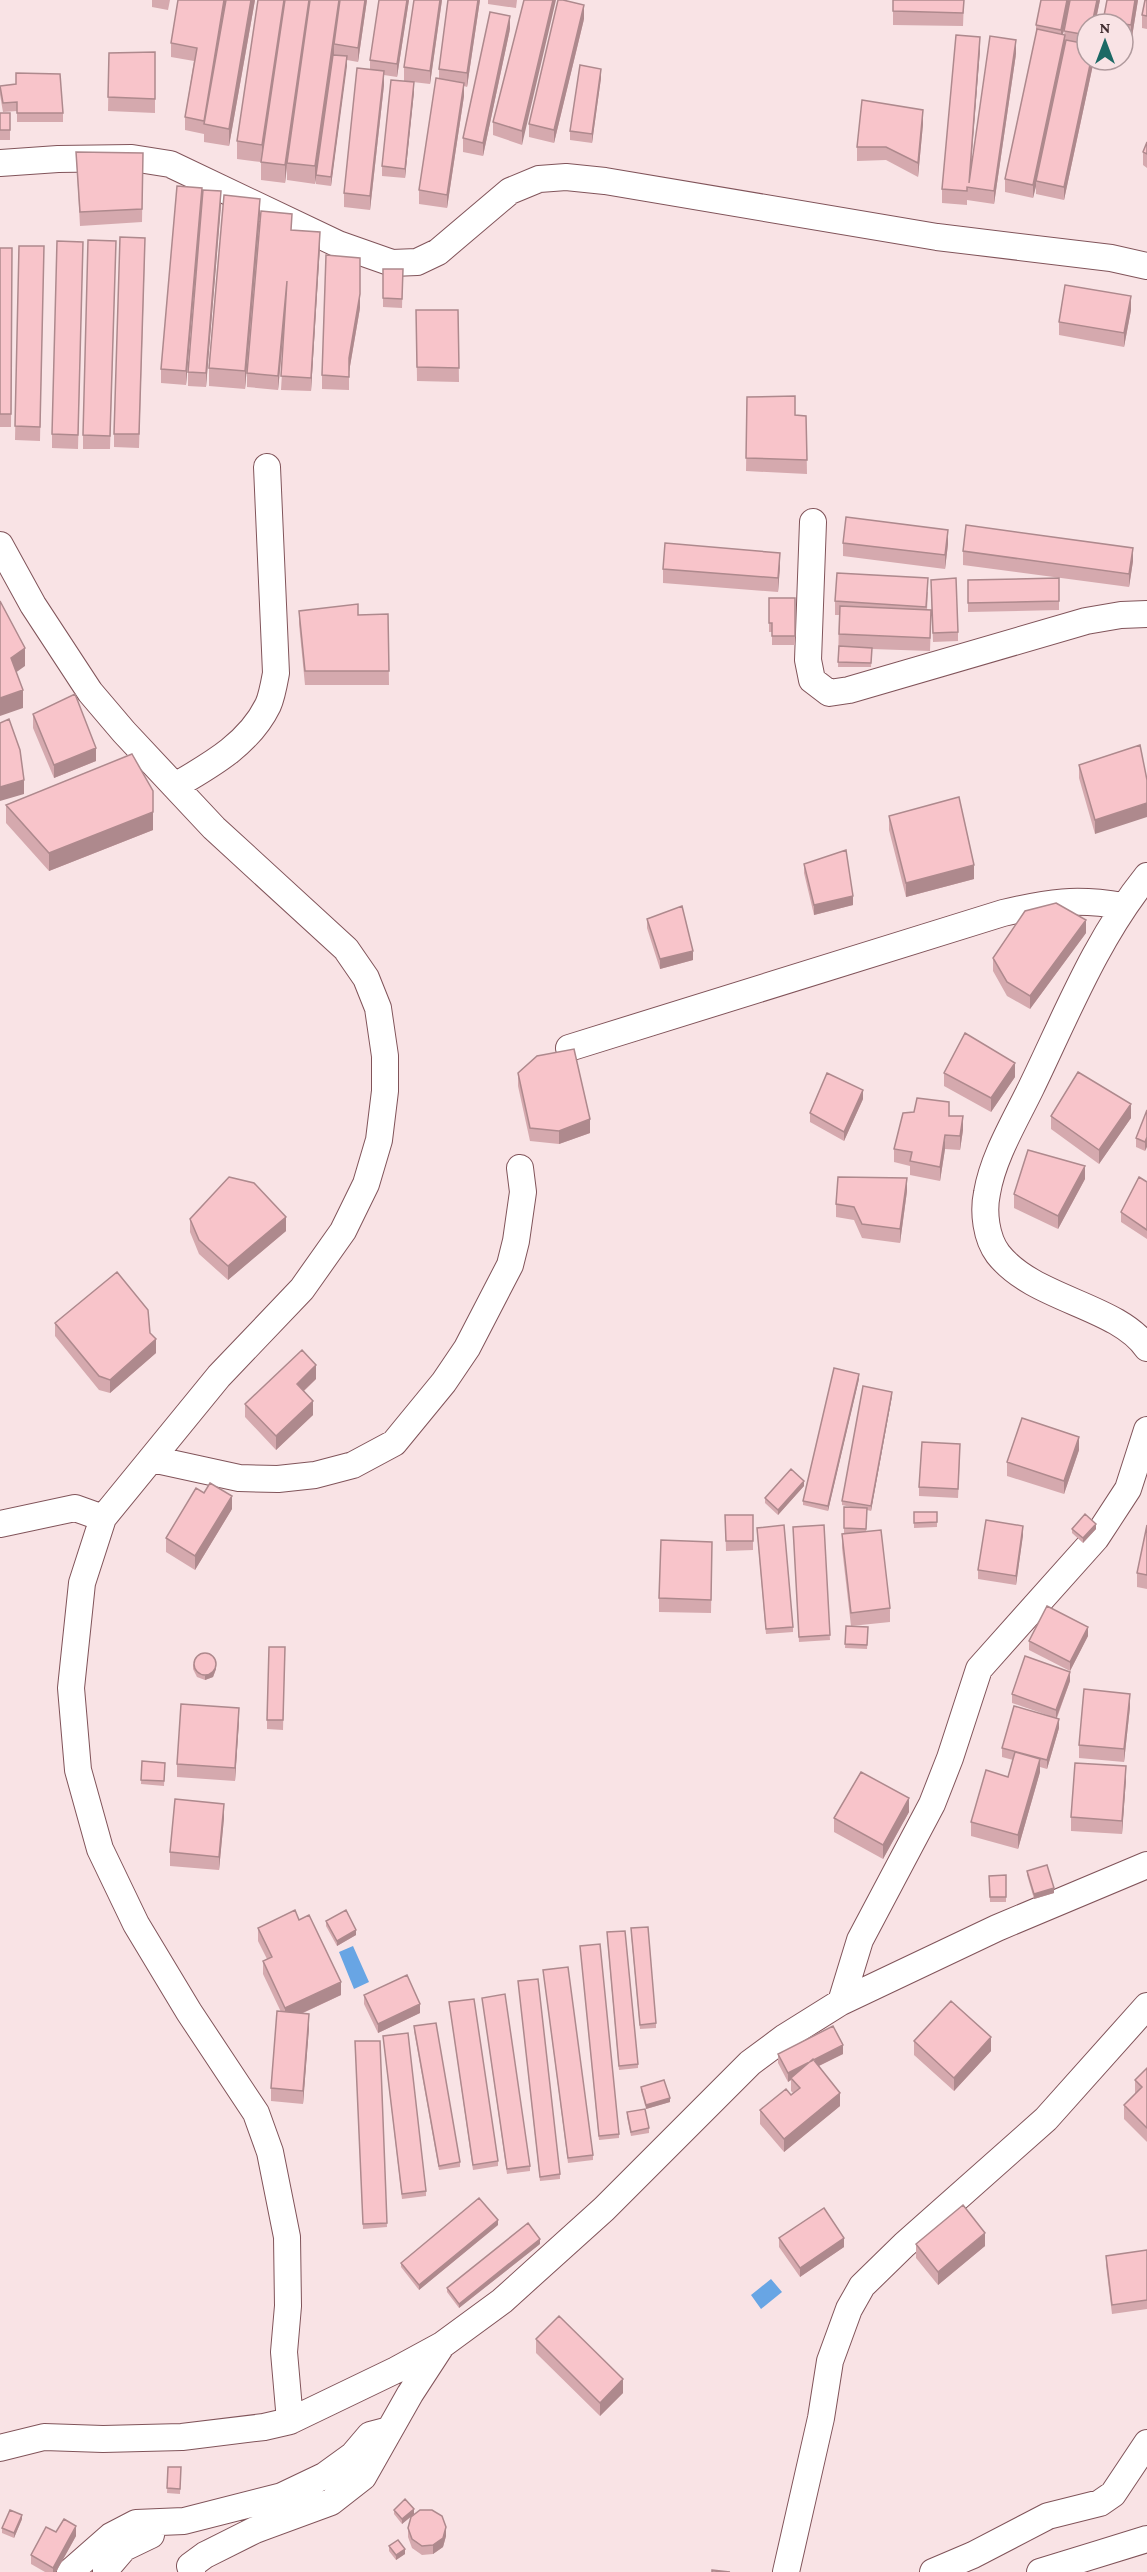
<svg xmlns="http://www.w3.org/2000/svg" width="1147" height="2572" viewBox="0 0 1147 2572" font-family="'Crimson Pro',serif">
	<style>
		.water { fill: #68a5e4 }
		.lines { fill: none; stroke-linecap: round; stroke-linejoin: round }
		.minor-casing { stroke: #81545a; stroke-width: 28 }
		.minor { stroke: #fff; stroke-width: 26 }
		.wall { fill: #d5a9ae }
		.shaded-wall { fill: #ae898d }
		.building { fill: #f8c4ca; stroke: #ae898d; stroke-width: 1.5 }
	</style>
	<rect width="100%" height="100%" fill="#f9e3e5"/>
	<path class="water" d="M353,1946L369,1982L354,1989L339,1952Z
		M771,2279L782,2292L761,2309L751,2295Z"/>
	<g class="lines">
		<g class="minor-casing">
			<path id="minor" d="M0,163L58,159L132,158L170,164L338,244L392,263L417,262L438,252L510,191L539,179L566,177L605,181L937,237L1111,258L1147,266
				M813,522L808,660L812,680L829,693L849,690L1086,621L1121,615L1147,614
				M0,545L33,605L90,692L124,732L214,828L346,949L366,978L378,1008L385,1056V1091L379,1140L366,1184L343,1231L302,1289L219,1376L103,1518L82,1583L71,1688L78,1770L100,1849L136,1924L189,2012L256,2113L270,2152L287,2237L288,2306L284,2352L290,2421
				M175,786C211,765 249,744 268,705C272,696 274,684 276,673L267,467
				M1147,876C1096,939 1066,1016 1031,1088C1015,1121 993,1157 987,1193C983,1212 986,1238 998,1254C1034,1300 1117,1305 1147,1348
				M569,1048L1003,913C1049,902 1076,898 1123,906
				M152,1459L239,1478L278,1479L315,1475L353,1465L394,1443L444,1382L467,1348L510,1265L516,1241L523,1192L520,1168
				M0,1524L75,1508L103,1518
				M841,2002L860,1940L932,1804L950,1758L979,1669L1096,1538L1128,1489L1147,1430
				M0,2448L44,2437L103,2439L182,2437L264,2427L290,2421L396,2370L442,2345L502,2301L604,2209L750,2063L785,2037L841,2002L997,1928L1147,1865
				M70,2572L111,2536L136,2523L184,2521L282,2496L324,2476L353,2455L370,2435L389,2430
				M106,2572V2569L124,2548L151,2535
				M192,2572L190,2566L205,2555L255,2530L331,2502L363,2477L410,2394L440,2348
				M786,2572L821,2418L830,2361L849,2309L862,2286L904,2245L1046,2119L1147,2006
				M933,2572L973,2555L1048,2516L1100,2503L1113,2494L1147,2443
				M1040,2572L1147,2539"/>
		</g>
		<use href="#minor" class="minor"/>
	</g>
	<path class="wall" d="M152,0H170L168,10L152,7Z
		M178,0H255L229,146L204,142V133V134L185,130V117L194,61L171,57V43Z
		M367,0L358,62L347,60L331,186L316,184V177L315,184L287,180V168L285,183L261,180V162L237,159V141Z
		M379,0H409L397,77L384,75V85L370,210L344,207V193L370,70V60Z
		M442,0L430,84L404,81V67Z
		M448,0H480L467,87L464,86V96L447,208L419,204V190L439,79V69Z
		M488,0H517L516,8L488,4Z
		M524,0L522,145L493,135V122Z
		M893,0H964L963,26L893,25Z
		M1070,0H1100L1095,24H1087V60H1094L1064,200L1036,194V186L1033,198L1005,192V179L1036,35V25L1070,0L1063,35H1064Z
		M1138,0L1131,43L1123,42V24H1103V21Z
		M1147,0V29L1142,28V15Z
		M584,19L554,143L529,137V124Z
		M510,29L483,156L463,152V138Z
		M980,50L971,166L1016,54L994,204L967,200V205L942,203V189Z
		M155,52V113L108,111L109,53Z
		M601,78L592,143L570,140V131Z
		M0,86L63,113V122H17V111L3,112L0,95Z
		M414,92L405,178L382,176V166Z
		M0,113H10V140H0Z
		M923,124L918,177L886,160L857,161V147Z
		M1147,142V168L1143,165V152Z
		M76,152L143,153L142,222L80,226Z
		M202,188L186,385L161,383V369Z
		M221,205L206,387L188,386V372Z
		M260,216L245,389L209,386V368Z
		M292,230L320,246L311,391L281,390L285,323L278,390L247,387V373Z
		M116,241L110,449H83V435Z
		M83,242L78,449L52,448V434Z
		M19,246H44L40,441L15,440Z
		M0,248H12L11,427H0Z
		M145,251L139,448L114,447V434Z
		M383,269H403L402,308L383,307Z
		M360,308L349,372V390L322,389V375Z
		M416,310H458L459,382L417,381Z
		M1131,310L1124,347L1059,335V322Z
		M747,397L795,415L806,416L807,474L746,471Z
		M843,543L948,544L945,569L843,556Z
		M963,551L1133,561L1129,587L963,565Z
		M780,566L778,592L663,583V569Z
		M1059,578V610L968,612V580Z
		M931,589L958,632V641L933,642Z
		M928,592L927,610L931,623L930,651L872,649L871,667H838L839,615H835V601Z
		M769,598H795V645H772V632H769Z
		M299,611L358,615L388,614L389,685H305L299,624Z
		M33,714L96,761L54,778L33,728Z
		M1140,745L1095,834L1079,778V765Z
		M6,805L153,830L49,871L6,823Z
		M889,816L974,879L906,897L889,830Z
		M804,864L853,905L814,915L804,873Z
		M647,919L693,960L660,969L647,928Z
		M1086,933L1030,1009L1007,996L993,971V958Z
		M518,1073L590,1133L559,1144L530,1141L518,1086Z
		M944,1073L1015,1077L991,1112L944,1086Z
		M863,1099L844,1141L810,1122V1113Z
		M1147,1110L1145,1151L1136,1147V1138Z
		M949,1116L963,1130L960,1150L945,1149L940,1181L910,1175V1166L894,1162V1149Z
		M1051,1116L1131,1118L1099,1164L1051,1129Z
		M1085,1179L1058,1229L1014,1208V1194Z
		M1147,1182V1239L1121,1222V1212Z
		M907,1191L900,1243L862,1238L854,1220L836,1217V1204Z
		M190,1219L286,1231L228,1280L199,1254L190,1232Z
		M55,1323L150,1333L156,1353L110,1393L99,1390L55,1336Z
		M316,1379L304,1391L313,1415L276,1450L245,1417V1404Z
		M859,1379L828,1511L803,1505V1501Z
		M892,1396L871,1511L867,1510L866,1532L890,1608V1622L851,1626L868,1627L867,1649L845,1648L846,1626H851L842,1548V1534L856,1533H844V1507L855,1508L842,1505V1501Z
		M1079,1450L1064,1494L1007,1476V1462Z
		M960,1454L958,1498L919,1496V1487Z
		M804,1486L778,1515L765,1503V1498Z
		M232,1509L195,1570L166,1552V1538Z
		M914,1512H937V1527L914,1528Z
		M725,1515H753V1550L726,1551Z
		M824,1525L830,1640L799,1642L793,1527Z
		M1147,1525V1589L1137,1587V1573Z
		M1072,1529H1096L1083,1543L1072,1533Z
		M757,1532L793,1627V1632L766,1634Z
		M1023,1535L1016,1585L978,1579V1570Z
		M712,1556L711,1613L659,1612V1598Z
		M1088,1636L1070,1671L1029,1650V1641Z
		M285,1647L283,1730L267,1729V1720Z
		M193,1664L216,1669L213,1677L205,1680L197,1677L193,1669Z
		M1070,1681L1057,1718L1059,1728L1047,1769L1040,1767V1772L1018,1849L971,1836V1822L1008,1777L1013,1760L1002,1757V1748L1047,1715L1012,1703V1694Z
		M1130,1707L1124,1762L1079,1758V1745Z
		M239,1721L235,1781L177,1777V1764Z
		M142,1761L165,1763L164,1786L141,1784Z
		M1126,1779L1122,1834L1071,1831V1817Z
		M909,1812L883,1859L834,1832V1818Z
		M224,1818L219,1870L170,1866V1852Z
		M1027,1871L1054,1893L1034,1899L1027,1875Z
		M1006,1875V1902H990L989,1876Z
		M299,1920L341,1995L301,2014L309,2028L303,2104L271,2101V2088L281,2012L263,1974V1961L267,1959L258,1941V1928Z
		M326,1921L356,1935L337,1946L326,1926Z
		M631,1933L656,2023V2028L640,2029Z
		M607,1937L638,2064V2068L619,2070Z
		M580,1946L619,2134V2138L599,2140Z
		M543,1970L593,2155V2160L568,2163Z
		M518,1981L560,2174V2179L540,2181Z
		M364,1995L420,2013L378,2033L364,2004Z
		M482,1998L530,2166V2171L507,2174Z
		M449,2002L498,2161V2166L473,2170Z
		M414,2026L460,2162V2167L439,2170L414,2031Z
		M383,2036L426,2191V2196L402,2199Z
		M355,2041H380L387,2227L363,2229Z
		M914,2041L991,2051L954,2091L914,2055Z
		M778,2054H843L819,2066L840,2106L784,2152L760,2124V2110L793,2093L791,2091V2080L788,2082L778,2063Z
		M1147,2068V2142L1124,2119V2105L1135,2094V2080Z
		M641,2087L670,2102L646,2109L641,2091Z
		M627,2112L649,2128V2133L631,2136L627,2117Z
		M498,2225L419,2290L401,2267V2263Z
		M779,2238L844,2247L800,2277L779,2247Z
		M540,2244L459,2308L447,2292V2288Z
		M916,2244L985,2246L938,2285L916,2258Z
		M1147,2250V2309L1112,2314L1106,2265V2256Z
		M536,2339L623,2393L600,2416L536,2353Z
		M168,2467H181L180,2494L167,2493Z
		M394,2510L414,2514L402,2524L394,2514Z
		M22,2519L14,2538L2,2533V2528Z
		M408,2528L446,2536L443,2547L433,2554L422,2555L412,2548L408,2537Z
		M56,2532L76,2536L56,2572H45L31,2564V2555Z
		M389,2546L405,2554L396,2560L389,2551Z"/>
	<path class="shaded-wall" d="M224,0H227L204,124V134V121Z
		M251,0H255L229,146V129Z
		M284,0H287L262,163V145Z
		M309,0H312L287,163L285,183V165Z
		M339,0H341L334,44V54L315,184V166Z
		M365,0H367L358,62V48Z
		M407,0H409L397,77V64Z
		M440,0H442L430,84V71Z
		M478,0H480L467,87V73Z
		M553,0H556L522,145V131Z
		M1067,0H1070L1061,43V30Z
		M1097,0H1100L1095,24H1092Z
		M1135,0H1138L1131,43V25Z
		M584,5V19L554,143V130Z
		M510,16V29L483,156V143Z
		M1065,35V49L1036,181V186L1033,198V185Z
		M980,37V50L969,187Z
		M1016,40V54L994,204V191Z
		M347,56V66L331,186V177Z
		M1091,60H1094L1064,200V187Z
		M601,69V78L592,143V134Z
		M384,71V85L370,210V196Z
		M414,82V92L405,178V169Z
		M464,83V96L447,208V195Z
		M923,110V124L918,177V163Z
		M202,188V202L186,385V371Z
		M221,191V205L206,387V373Z
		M260,199V216L245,389V371Z
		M320,232V246L311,391V378Z
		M360,258V308L349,372V390V358Z
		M287,281V294L278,390V376Z
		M1131,296V310L1124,347V333Z
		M948,530V544L945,569V555Z
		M1133,548V561L1129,587V574Z
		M780,553V566L778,592V578Z
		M25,648V666L11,676V658Z
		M23,690V708L0,716V698Z
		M96,748V761L54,778V765Z
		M24,780V794L0,801V787Z
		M1147,803V817L1095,834V820Z
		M153,812V830L49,871V853Z
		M974,865V879L906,897V883Z
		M853,896V905L814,915V905Z
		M1086,920V933L1030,1009V996Z
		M693,951V960L660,969V959Z
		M1015,1063V1077L991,1112V1098Z
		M863,1090V1099L844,1141V1132Z
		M1131,1104V1118L1099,1164V1150Z
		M963,1116V1130L960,1150V1136Z
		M590,1119V1133L559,1144V1131Z
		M945,1135V1149L940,1181V1167Z
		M1147,1137V1147L1145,1151V1142Z
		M1085,1166V1179L1058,1229V1216Z
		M907,1178V1191L900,1243V1229Z
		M286,1217V1231L228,1280V1266Z
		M156,1339V1353L110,1393V1380Z
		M316,1365V1379L297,1397V1384Z
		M859,1374V1379L828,1511V1506Z
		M892,1392V1396L871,1511V1506Z
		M313,1401V1415L276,1450V1436Z
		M1079,1437V1450L1064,1494V1481Z
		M804,1481V1486L778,1515V1510Z
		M232,1496V1509L195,1570V1556Z
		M1096,1524V1529L1083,1543V1538Z
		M1023,1526V1535L1016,1585V1576Z
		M1088,1627V1636L1070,1671V1662Z
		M216,1664V1669L213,1677L205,1680V1676Z
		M1070,1672V1681L1056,1719V1710Z
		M1130,1694V1707L1124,1762V1749Z
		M239,1708V1721L235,1781V1768Z
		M1059,1719V1728L1047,1769V1760Z
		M1040,1759V1772L1018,1849V1835Z
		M1126,1766V1779L1122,1834V1821Z
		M909,1798V1812L883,1859V1845Z
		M224,1804V1818L219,1870V1857Z
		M1054,1888V1893L1034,1899V1894Z
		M356,1930V1935L337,1946V1941Z
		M341,1982V1995L285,2021V2008Z
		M420,2004V2013L378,2033V2024Z
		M309,2014V2028L303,2104V2091Z
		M991,2037V2051L954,2091V2078Z
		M843,2045V2054L792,2079L791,2078V2080L788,2082V2073Z
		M840,2093V2106L784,2152V2139Z
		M670,2098V2102L646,2109V2105Z
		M498,2220V2225L419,2290V2285Z
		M985,2233V2246L938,2285V2272Z
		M844,2238V2247L800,2277V2268Z
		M540,2239V2244L459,2308V2304Z
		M623,2379V2393L600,2416V2403Z
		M414,2509V2514L402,2524V2519Z
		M22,2515V2519L14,2538V2533Z
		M76,2526V2536L56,2572H53V2568Z
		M446,2527V2536L443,2547L433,2554V2545Z
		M405,2549V2554L396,2560V2555Z"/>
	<path class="building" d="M178,0H224L204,121L185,117L197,48L171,43Z
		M226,0H251L229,129L204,124Z
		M258,0H284L262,145L237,141Z
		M285,0H309L285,165L261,162Z
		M310,0H339L315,166L287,163Z
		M340,0H365L358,48L334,44Z
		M379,0H407L397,64L370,60Z
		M414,0H440L430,71L404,67Z
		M448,0H478L467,73L439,69Z
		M524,0H553L522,131L493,122Z
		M558,0H563L584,5L554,130L529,124Z
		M893,0H964L963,13L893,11Z
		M1041,0H1067L1061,30L1036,25Z
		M1070,0H1097L1092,24H1087V35L1064,31Z
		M1107,0H1135L1131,25L1103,21Z
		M1145,0H1147V16L1142,15Z
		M490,12L510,16L483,143L463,138Z
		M1037,29L1065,35L1033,185L1005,179Z
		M956,35L980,37L969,183L990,36L1016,40L994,191L967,187V191L942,189Z
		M1066,40L1087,44V60H1091L1064,187L1036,181Z
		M155,52V99L108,97L109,53Z
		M333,55L347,56L331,177L316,175Z
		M580,65L601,69L592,134L570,131Z
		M357,68L384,71L370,196L344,193Z
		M16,73L60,74L63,113H17V102L3,103L0,86L16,84Z
		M436,78L464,83L447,195L419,190Z
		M391,80L414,82L405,169L382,166Z
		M862,100L923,110L918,163L886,147H857Z
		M0,113H10V130H0Z
		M1147,142V154L1143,152Z
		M76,152L143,153L142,209L80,212Z
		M177,186L202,188L186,371L161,369Z
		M203,190L221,191L206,373L188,372Z
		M224,195L260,199L245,371L209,368Z
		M261,211L292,214L291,230L320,232L311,378L281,376L287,281L278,376L247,373Z
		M120,237L145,238L139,434H114Z
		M88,240L116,241L110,436L83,435Z
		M57,241L83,242L78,435L52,434Z
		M19,246H44L40,427L15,426Z
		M0,248H12L11,414H0Z
		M326,255L360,258V294L349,358V377L322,375Z
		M383,269H403L402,299L383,298Z
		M1065,285L1131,296L1124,333L1059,322Z
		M416,310H458L459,368L417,367Z
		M795,396V415L806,416L807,460L746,458L747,397Z
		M846,517L948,530L945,555L843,543Z
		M966,525L1133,548L1129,574L963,551Z
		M665,543L780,553L778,578L663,569Z
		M837,573L928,578L926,607L835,601Z
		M956,578L958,632L933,633L931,580Z
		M1059,578V601L968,603V580Z
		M769,598H795V636H772V623H769Z
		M0,601L25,648L11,658L23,690L0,698Z
		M358,604V615L388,614L389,671H305L299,611Z
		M840,606L931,610L930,638L839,634Z
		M839,646L872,648L871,663L838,662Z
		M75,694L96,748L54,765L33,714Z
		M9,719L20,750L24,780L0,787V723Z
		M1140,745L1147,780V803L1095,820L1079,765Z
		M132,754L153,791V812L49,853L6,805Z
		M959,797L974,865L906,883L889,816Z
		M846,850L853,896L814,905L804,864Z
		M1056,903L1086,920L1030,996L1007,982L993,958L1025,911Z
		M682,906L693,951L660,959L647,919Z
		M965,1033L1015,1063L991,1098L944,1073Z
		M574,1049L590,1119L559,1131L530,1128L518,1073L537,1056Z
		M1078,1072L1131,1104L1099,1150L1051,1116Z
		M827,1073L863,1090L844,1132L810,1113Z
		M917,1098L949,1102V1116H963L960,1136L945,1135L940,1167L910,1161L912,1152L894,1149L903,1113L914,1112Z
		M1147,1110V1137L1145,1142L1136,1138Z
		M1028,1150L1085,1166L1058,1216L1014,1194Z
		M229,1177L254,1183L286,1217L228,1266L199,1240L190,1219Z
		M838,1177L907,1178L900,1229L862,1224L854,1207L836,1204Z
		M1139,1177L1147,1182V1230L1121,1212Z
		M117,1272L148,1310L150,1333L156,1339L110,1380L99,1376L55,1323Z
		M302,1350L316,1365L297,1384L313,1401L276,1436L245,1404Z
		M834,1368L859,1374L828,1506L803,1501Z
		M863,1386L892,1392L871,1506L842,1501Z
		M1022,1418L1079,1437L1064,1481L1007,1462Z
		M922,1442L960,1444L958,1489L919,1487Z
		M791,1469L804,1481L778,1510L765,1498Z
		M210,1483L232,1496L195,1556L166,1538L196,1488L204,1493Z
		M844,1507L867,1508L866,1529L844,1528Z
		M914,1512H937V1522L914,1523Z
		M1085,1514L1096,1524L1083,1538L1072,1529Z
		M725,1515H753V1541H726Z
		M986,1520L1023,1526L1016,1576L978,1570Z
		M784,1525L793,1627L766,1629L757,1528Z
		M824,1525L830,1635L799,1637L793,1527Z
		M1147,1525V1575L1137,1573Z
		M881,1530L890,1608L851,1613L842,1534Z
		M661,1540L712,1542L711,1600L659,1598Z
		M1047,1606L1088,1627L1070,1662L1029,1641Z
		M846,1626L868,1627L867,1645L845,1644Z
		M269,1647H285L283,1720H267Z
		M194 1664a11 11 0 1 1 22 0a11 11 0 1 1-22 0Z
		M1025,1656L1070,1672L1056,1710L1012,1694Z
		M1084,1689L1130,1694L1124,1749L1079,1745Z
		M181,1704L239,1708L235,1768L177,1764Z
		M1014,1706L1059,1719L1047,1760L1002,1748Z
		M1015,1752L1040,1759L1018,1835L971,1822L986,1770L1008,1777Z
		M142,1761L165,1763L164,1781L141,1780Z
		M1075,1763L1126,1766L1122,1821L1071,1817Z
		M861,1772L909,1798L883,1845L834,1818Z
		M175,1799L224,1804L219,1857L170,1852Z
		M1047,1865L1054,1888L1034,1894L1027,1871Z
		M1006,1875V1897H990L989,1876Z
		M295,1910L299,1920L309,1915L341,1982L285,2008L263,1961L272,1957L258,1928Z
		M346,1910L356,1930L337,1941L326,1921Z
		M648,1927L656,2023L640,2025L631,1928Z
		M625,1931L638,2064L619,2066L607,1932Z
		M600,1944L619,2134L599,2136L580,1946Z
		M568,1967L593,2155L568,2158L543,1970Z
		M407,1975L420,2004L378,2024L364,1995Z
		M538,1979L560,2174L540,2177L518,1981Z
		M505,1994L530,2166L507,2169L482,1998Z
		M474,1999L498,2161L473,2165L449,2002Z
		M951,2001L991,2037L954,2078L914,2041Z
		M277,2011L309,2014L303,2091L271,2088Z
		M436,2023L460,2162L439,2166L414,2026Z
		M833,2026L843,2045L788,2073L778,2054Z
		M408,2033L426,2191L402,2194L383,2036Z
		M355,2041H380L387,2223L363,2224Z
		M813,2059L840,2093L784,2139L760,2110L786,2089L791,2095L800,2088L791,2078Z
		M1147,2068V2128L1124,2105L1142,2087L1135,2080Z
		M664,2080L670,2098L646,2105L641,2087Z
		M645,2109L649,2128L631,2132L627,2112Z
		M479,2198L498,2220L419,2285L401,2263Z
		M963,2205L985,2233L938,2272L916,2244Z
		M824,2208L844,2238L800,2268L779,2238Z
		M528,2223L540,2239L459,2304L447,2288Z
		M1147,2250V2300L1112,2305L1106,2256Z
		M559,2316L623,2379L600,2403L536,2339Z
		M168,2467H181L180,2489L167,2488Z
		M405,2499L414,2509L402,2519L394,2510Z
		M10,2510L22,2515L14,2533L2,2528Z
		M420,2510H432L442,2516L446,2527L443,2538L433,2545L422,2546L412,2539L408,2528L411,2517Z
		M64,2519L76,2526L53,2568L31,2555L46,2527L56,2532Z
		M398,2540L405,2549L396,2555L389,2546Z
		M712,2570L730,2572H712Z"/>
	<g transform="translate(1105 42)"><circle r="28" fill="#f9e3e5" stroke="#b09a9d" stroke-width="1.5"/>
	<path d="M0-4.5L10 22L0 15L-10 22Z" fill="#1c6965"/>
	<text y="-9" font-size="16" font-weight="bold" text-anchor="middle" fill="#422d30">N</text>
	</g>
</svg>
